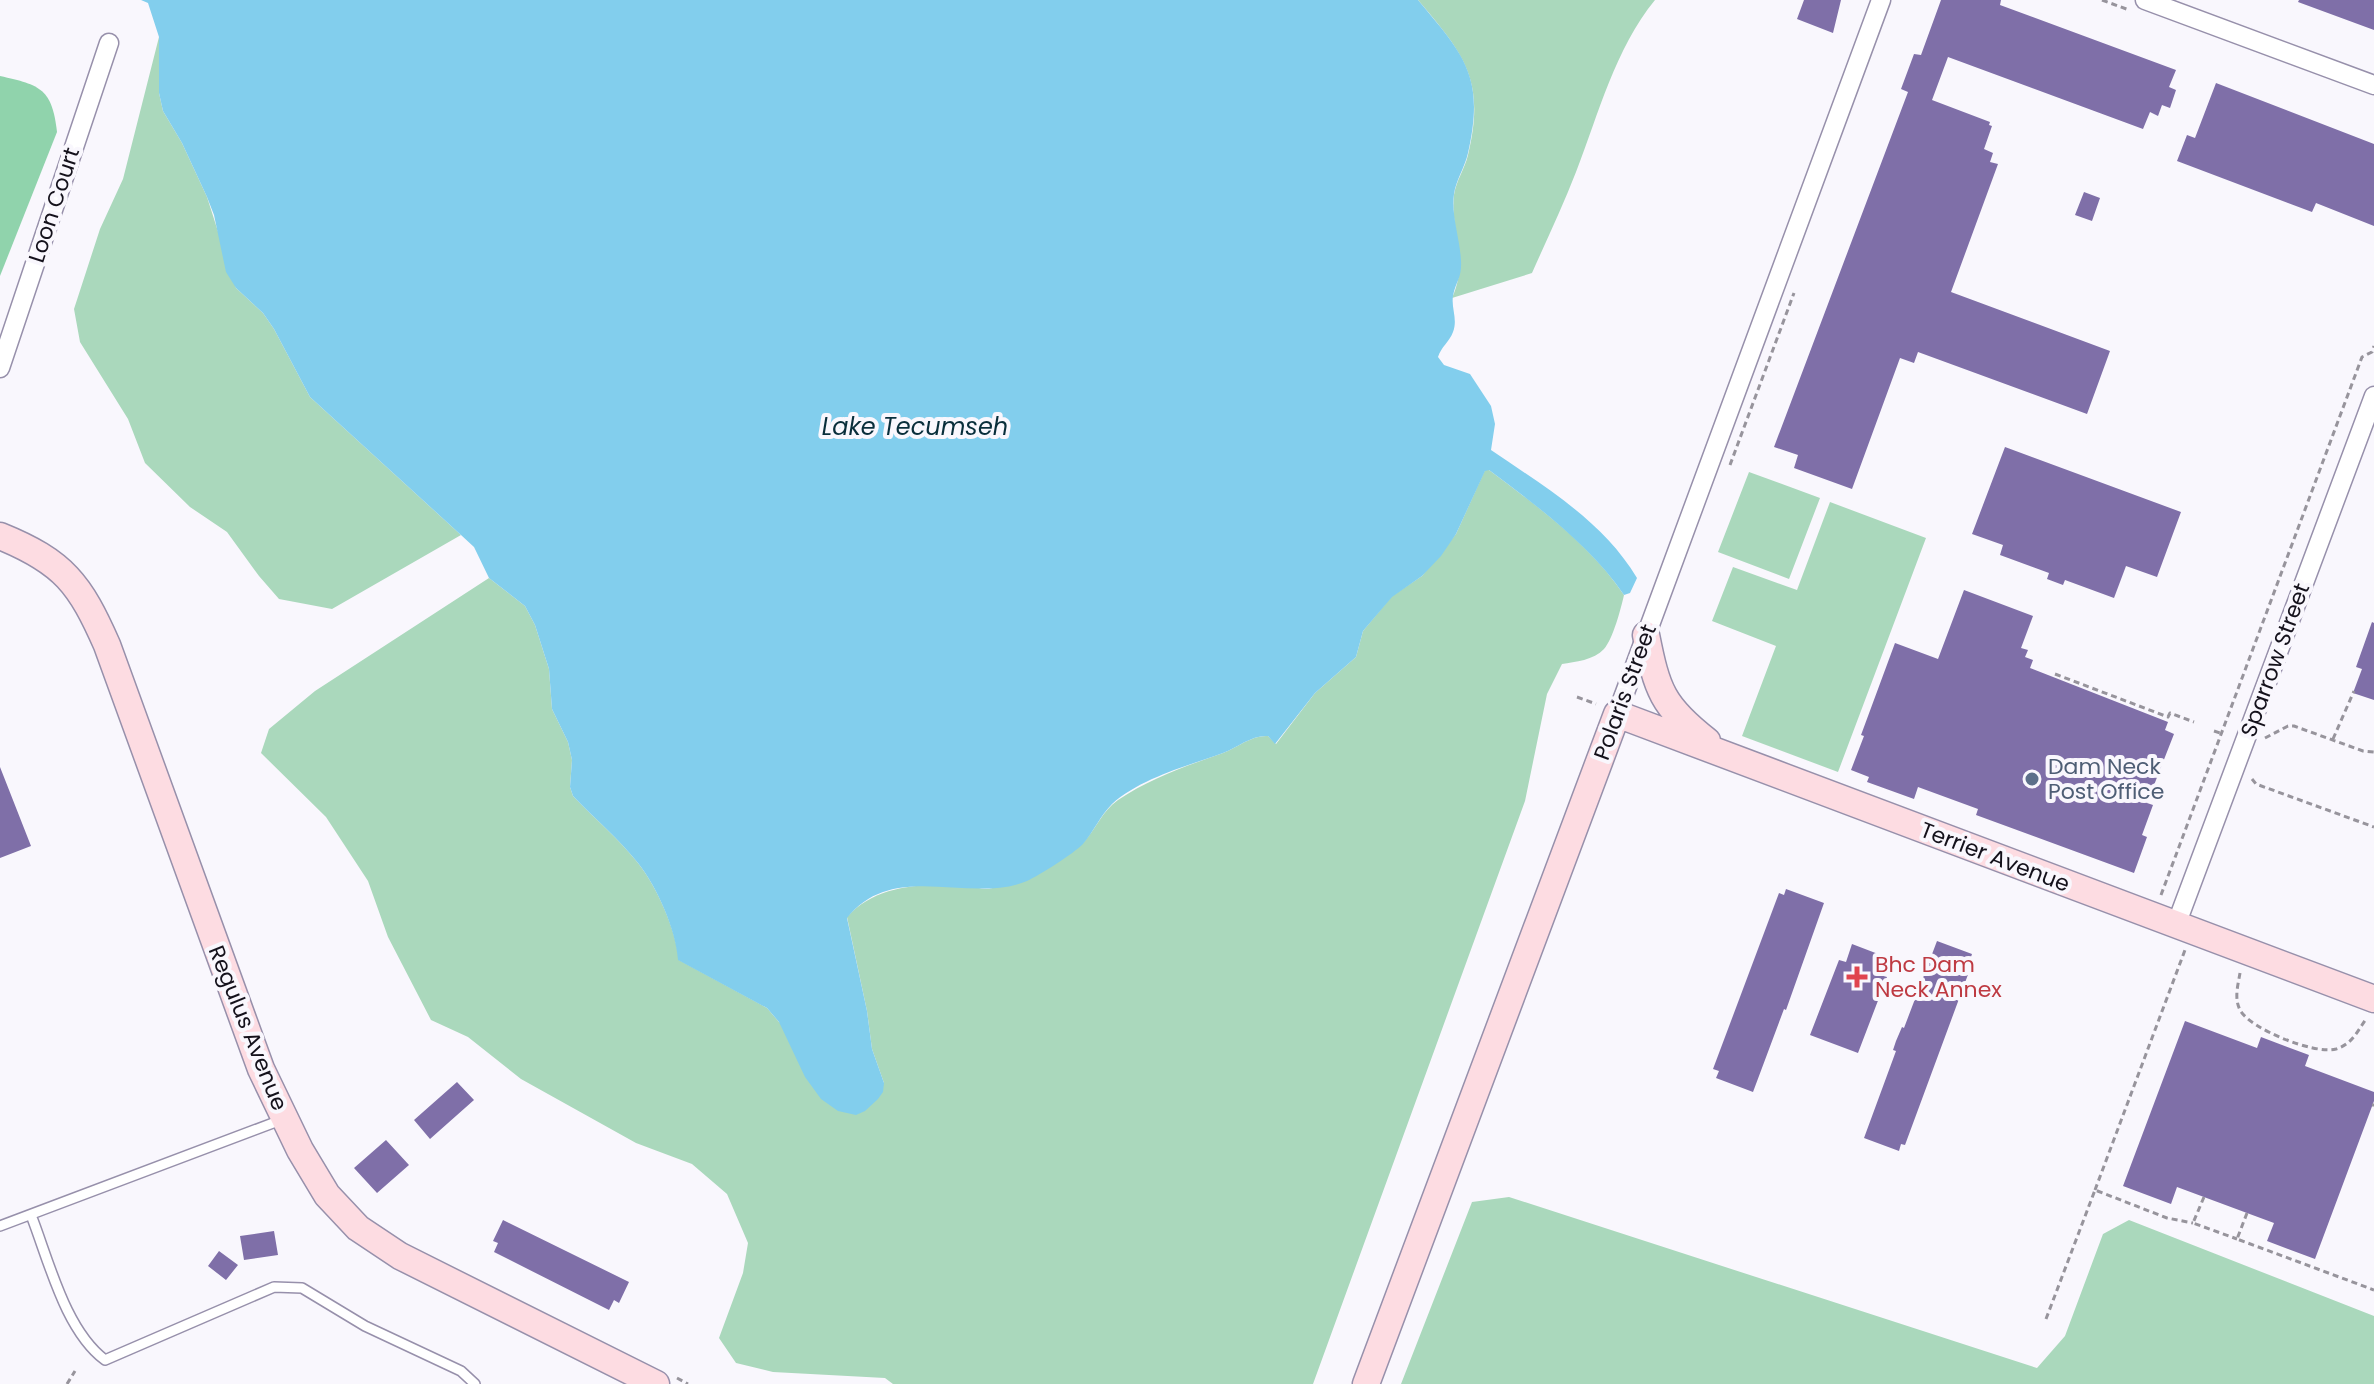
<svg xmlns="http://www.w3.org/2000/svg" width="2374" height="1384" viewBox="0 0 2374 1384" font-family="Poppins,sans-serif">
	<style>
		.green { fill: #aad8bc }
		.forest { fill: #90d3ac }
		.water { fill: #82ceed }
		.building { fill: #7f6fa8 }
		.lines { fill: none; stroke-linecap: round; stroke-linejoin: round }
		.lane-casing { stroke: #9790ab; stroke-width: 12 }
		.street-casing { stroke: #9790ab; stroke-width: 21 }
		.secondary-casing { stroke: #9790ab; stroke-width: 29 }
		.path { stroke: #97949c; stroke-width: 3; stroke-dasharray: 6 4; stroke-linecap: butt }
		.lane { stroke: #fff; stroke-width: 9 }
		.street { stroke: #fff; stroke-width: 18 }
		.secondary { stroke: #fddce2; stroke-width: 26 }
		.service-dot { fill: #5c6f8a; stroke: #f9f7fd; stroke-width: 3 }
		.health-dot { fill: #e0444e; stroke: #f9f7fd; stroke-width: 3 }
		.labels { text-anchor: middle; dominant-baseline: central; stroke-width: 8; stroke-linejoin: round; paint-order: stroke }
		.street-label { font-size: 22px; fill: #14111b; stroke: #f9f7fd }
		.service-label { font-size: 22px; fill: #4e5e75; stroke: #f9f7fd; text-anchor: start }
		.health-label { font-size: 22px; fill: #be3a42; stroke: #f9f7fd; text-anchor: start }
		.water-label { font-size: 24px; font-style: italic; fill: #092e3b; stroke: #f9f7fd }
	</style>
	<rect width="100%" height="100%" fill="#f9f7fd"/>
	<path class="green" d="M1418,0H1655C1615,49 1599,113 1576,172C1563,206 1547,239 1532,273L1452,298C1470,257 1450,235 1454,195C1456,181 1465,168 1468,155C1486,80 1464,54 1418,0Z
		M159,37V93L163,111L182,143L207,197L236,288L263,313L274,329L310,397L461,535L332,609L279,599L259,576L227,532L190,507L145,463L128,419L80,342L74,309L100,229L123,179Z
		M1485,470H1489C1537,506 1590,544 1624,595C1621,608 1613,639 1604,649C1594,660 1575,662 1562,664L1547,694L1525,801L1313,1384H893L885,1378L773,1372L736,1363L719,1338L743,1273L748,1243L727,1194L692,1164L636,1143L521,1079L468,1037L431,1020L388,937L368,881L326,817L261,753L269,729L315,691L489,578L525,606L535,625L549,669L552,709L568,742L572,760L570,787L573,796C594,818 619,839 638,863C657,887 676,930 679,960L767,1008L779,1022L884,1083L872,1049L867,1011L847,917C876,884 924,883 966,886C976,887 987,891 996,887C1011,881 1075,852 1083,843C1096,829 1102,811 1118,800C1151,778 1186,766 1223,753C1238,747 1252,735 1268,736L1276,744L1315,693L1356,657L1363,631L1392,596L1422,576L1456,534Z
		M1749,472L1820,498L1789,579L1718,552Z
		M1830,502L1926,538L1838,772L1742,736L1776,646L1712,621L1733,567L1797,590Z
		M1509,1197L2037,1368L2065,1336L2103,1234L2129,1220L2374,1316V1384H1401L1472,1202Z"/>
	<path class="forest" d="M0,76C41,85 52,89 57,132L0,276Z"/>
	<path class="water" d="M141,0H1418C1465,56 1485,77 1468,153C1465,167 1456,180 1454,194C1451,216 1460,238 1461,261C1462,278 1456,281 1453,296C1451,308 1458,319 1453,332C1450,341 1441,347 1438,357L1444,365L1470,374L1491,406L1495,424L1491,450C1545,487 1603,521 1637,578L1630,593L1624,595C1590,545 1537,506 1489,470L1485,471L1456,534L1441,556L1422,576L1392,597L1363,631L1356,657L1315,693L1275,744L1268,736C1252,735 1238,747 1223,753C1187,766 1141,778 1112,804C1100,816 1094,831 1083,844C1073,854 1040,875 1027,881C969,905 894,859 847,918L867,1011L872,1049L884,1083L883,1092L878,1099L865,1111L856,1115L838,1111L821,1099L805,1077L779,1022L767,1008L678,960C676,930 657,887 638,863C619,839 594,818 573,796L570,787L572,760L568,742L552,709L549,669L535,625L525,606L489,578L474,547L461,535L310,397L274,329L263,313L236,288L226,272L214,215L207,197L182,143L163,111L159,93V37L148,3Z"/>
	<path class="building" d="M1804,0H1841L1833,33L1797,19Z
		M1941,0H2001L2000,5L2176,70L2169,87L2176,90L2170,108L2162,105L2158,116L2150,112L2143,129L1948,57L1932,100L1990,122L1989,125L1992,126L1984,149L1993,153L1990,162L1998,164L1951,292L2110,351L2087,414L1918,352L1914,363L1900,358L1852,489L1794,468L1798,455L1774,447L1908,92L1901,89L1914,54L1921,55Z
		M2299,0H2374V30L2298,2Z
		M2216,83L2374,144V226L2316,203L2312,212L2177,161L2187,135L2195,138Z
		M2084,192L2100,198L2092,221L2075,215Z
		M2005,447L2181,512L2157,577L2126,566L2114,598L2065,580L2063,585L2047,579L2049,573L2000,555L2003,545L1972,534Z
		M1964,590L2033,616L2021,648L2028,650L2025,657L2033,660L2030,668L2168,722L2165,730L2174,734L2147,803L2153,805L2142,835L2147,837L2134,873L1976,815L1978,809L1918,787L1914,799L1867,782L1869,777L1851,770L1864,736L1861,735L1895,643L1938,659Z
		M2372,622L2374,623V700L2353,693L2362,669L2356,667Z
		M0,767L31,846L0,858Z
		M1786,889L1824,903L1786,1010L1784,1009L1753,1092L1716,1078L1719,1071L1713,1069L1779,893L1784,895Z
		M1937,941L1972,954L1970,960L1973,961L1905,1145L1901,1144L1899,1151L1864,1138L1896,1051L1893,1050L1896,1041L1902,1027L1904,1028Z
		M1852,944L1886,957L1880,975L1887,977L1858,1053L1810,1035L1839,960L1846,962Z
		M2185,1021L2257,1048L2261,1037L2309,1055L2305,1066L2374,1092V1101L2315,1259L2267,1241L2274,1223L2247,1213L2177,1187L2171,1204L2123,1186Z
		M457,1082L474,1100L430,1139L414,1120Z
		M386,1140L409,1165L377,1193L354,1168Z
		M503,1220L629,1282L619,1303L614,1300L609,1310L494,1252L498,1243L493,1241Z
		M274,1231L278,1255L244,1260L240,1236Z
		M219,1251L238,1265L226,1280L208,1266Z"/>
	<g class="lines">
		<g class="lane-casing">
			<path id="lane" d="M31,1215C49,1261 65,1330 105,1360L274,1287L302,1288L365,1326L461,1371L475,1384
				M0,1226L281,1120"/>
		</g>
		<g class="street-casing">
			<path id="street" d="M2145,0L2374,85
				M0,368L109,43
				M1617,714L1881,0
				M2176,925L2374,396"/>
		</g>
		<g class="secondary-casing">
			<path id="secondary" d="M0,536C64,562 80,584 107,645L261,1069L300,1150L327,1195L358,1228L400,1256L656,1384
				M1646,635C1657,690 1662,706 1707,741
				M1366,1384L1617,714L2374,999"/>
		</g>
		<path class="path" d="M2102,0L2129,10
			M1730,465L1794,293
			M2055,674L2168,717L2170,713L2194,722
			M1577,697L1596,704
			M2214,731L2223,734
			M2265,738L2288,726H2294L2363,751L2374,752
			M2333,739L2354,691
			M2252,779L2256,784L2374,827
			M2161,895L2362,357L2372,352L2374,346
			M2240,973C2238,985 2234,998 2240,1010C2250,1029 2315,1055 2336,1049C2352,1044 2357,1032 2366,1019
			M2372,1105H2374
			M2095,1190L2185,950
			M2204,1197L2193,1223L2237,1239
			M2247,1213L2237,1239L2374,1290
			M2046,1319L2095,1190L2167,1218L2193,1223
			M677,1378L688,1384
			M67,1384L75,1371"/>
		<use href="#lane" class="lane"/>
		<use href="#street" class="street"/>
		<use href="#secondary" class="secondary"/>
	</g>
	<circle class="service-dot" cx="2032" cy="779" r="8"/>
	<path class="health-dot" d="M1853 965h8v8h8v8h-8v8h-8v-8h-8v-8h8z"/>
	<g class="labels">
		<g class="street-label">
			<text transform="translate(54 205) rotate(-72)">Loon Court</text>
			<text transform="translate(2275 660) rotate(-70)">Sparrow Street</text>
			<text transform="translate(1625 692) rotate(-70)">Polaris Street</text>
			<text transform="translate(1995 857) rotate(21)">Terrier Avenue</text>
			<text transform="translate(248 1028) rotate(68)">Regulus Avenue</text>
		</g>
		<g class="service-label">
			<text x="2048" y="766">Dam Neck<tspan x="2048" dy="25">Post Office</tspan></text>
		</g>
		<g class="health-label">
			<text x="1875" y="964">Bhc Dam<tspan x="1875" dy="25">Neck Annex</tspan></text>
		</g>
		<g class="water-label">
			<text x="915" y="426">Lake Tecumseh</text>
		</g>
	</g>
</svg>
